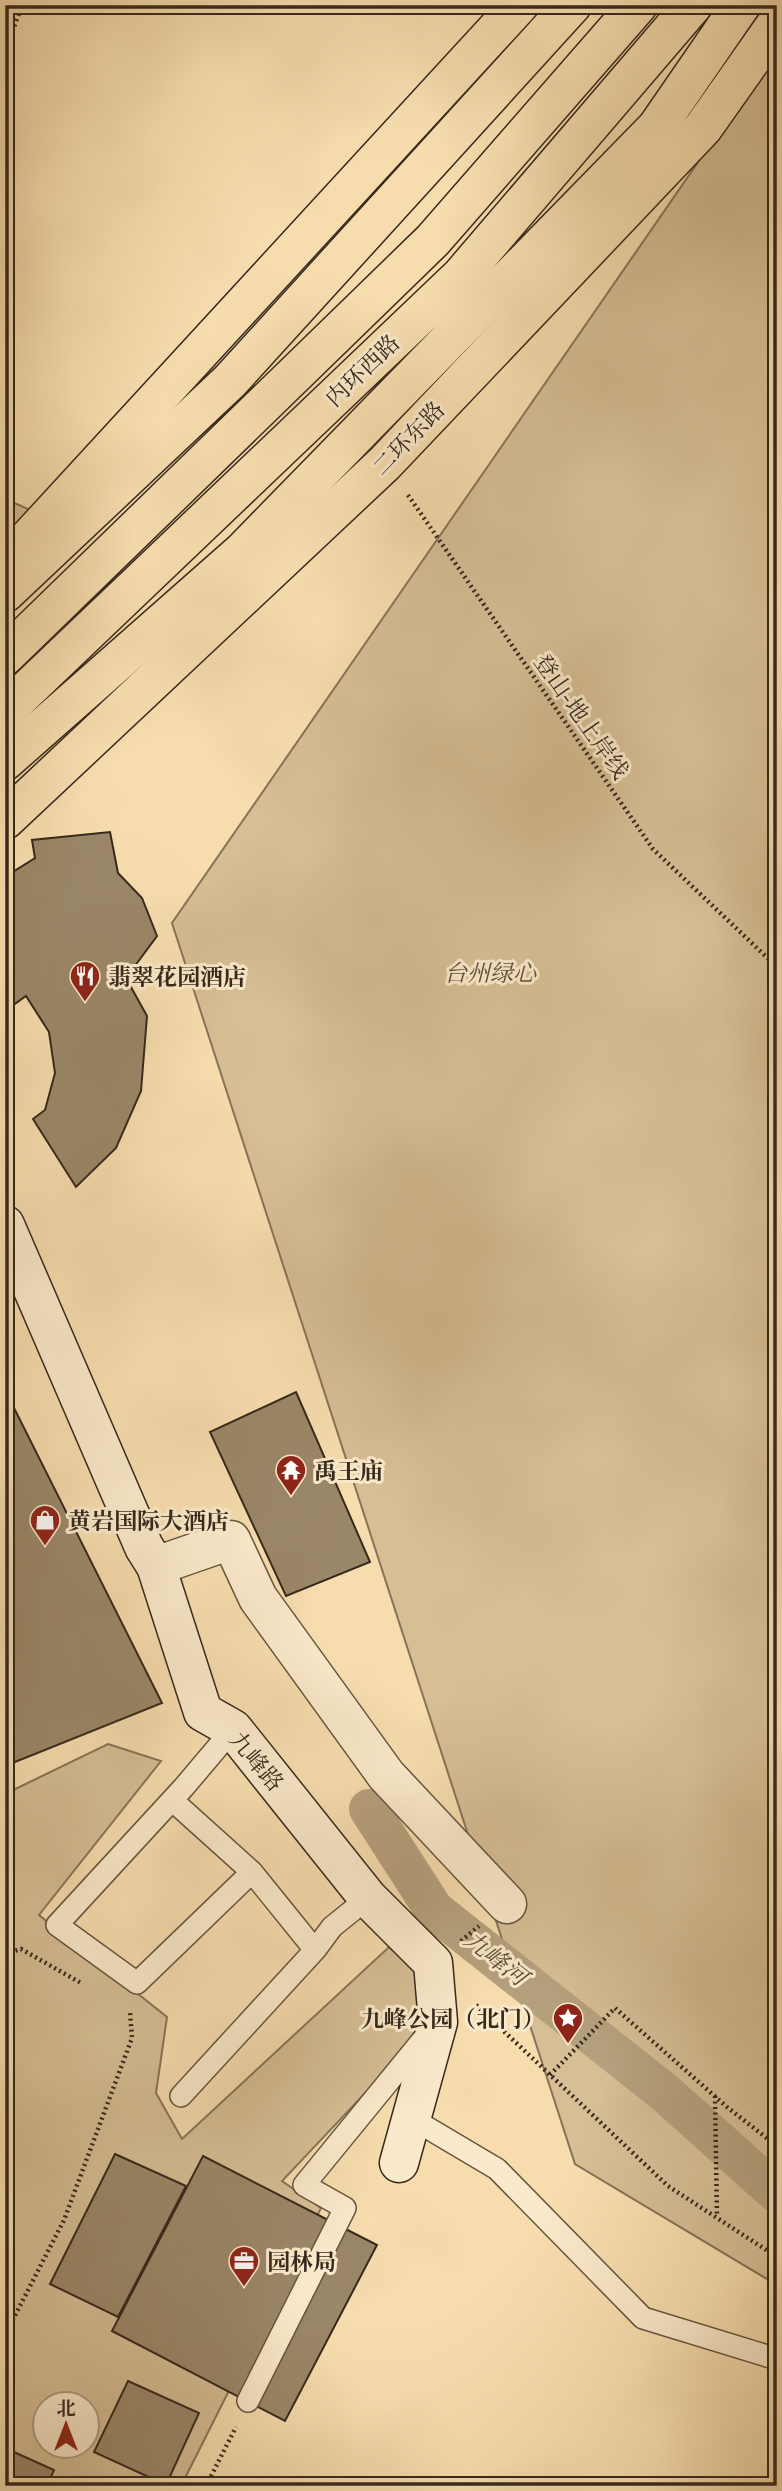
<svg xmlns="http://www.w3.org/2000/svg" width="782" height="2491" viewBox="0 0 782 2491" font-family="'Gentium Book Plus','Noto Serif SC',serif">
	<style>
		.green { fill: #d6be95; stroke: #867459; stroke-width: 2; fill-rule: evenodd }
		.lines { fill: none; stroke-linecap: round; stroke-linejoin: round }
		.canal { stroke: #b5a07d; stroke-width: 40 }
		.building { fill: #9a8768; stroke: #36291d; stroke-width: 2 }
		.lane-casing { stroke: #665641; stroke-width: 24 }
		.street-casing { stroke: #665641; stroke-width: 41 }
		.secondary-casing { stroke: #36291d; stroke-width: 41 }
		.primary-casing { stroke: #36291d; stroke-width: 41 }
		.highway-casing { stroke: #36291d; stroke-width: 41 }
		.path { stroke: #36291d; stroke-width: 4.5; stroke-dasharray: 2 3.5; stroke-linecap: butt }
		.lane { stroke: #fae9ca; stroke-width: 21 }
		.street { stroke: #fae9ca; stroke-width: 38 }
		.secondary { stroke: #fae9ca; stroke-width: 38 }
		.primary { stroke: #f7ddae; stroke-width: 38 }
		.highway { stroke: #f7ddae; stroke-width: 38 }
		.labels { text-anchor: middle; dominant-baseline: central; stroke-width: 6; stroke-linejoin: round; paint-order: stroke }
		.street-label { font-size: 23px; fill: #36291d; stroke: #fae9ca }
		.park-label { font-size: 23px; font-style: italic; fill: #5e4e3b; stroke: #fae9ca }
		.poi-label { font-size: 23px; font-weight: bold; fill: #36291d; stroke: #fae9ca; text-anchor: start }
		.water-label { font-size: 24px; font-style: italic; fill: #5c4d3a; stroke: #fae9ca }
	</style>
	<rect width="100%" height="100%" fill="#f7ddae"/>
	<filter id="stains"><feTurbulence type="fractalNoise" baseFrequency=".00286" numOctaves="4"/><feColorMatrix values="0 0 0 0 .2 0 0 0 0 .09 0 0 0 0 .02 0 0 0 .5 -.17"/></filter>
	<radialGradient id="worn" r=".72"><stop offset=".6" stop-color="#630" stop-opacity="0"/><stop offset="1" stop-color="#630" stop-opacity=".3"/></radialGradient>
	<path class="green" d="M777,48V2285L575,2164L172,923Z
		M5,499L42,515L5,543Z
		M108,1744L161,1761L39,1915L167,2017L156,2093L182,2139L389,1947L452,2001L282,2181L321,2208L181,2486H5V1794ZM46,2404H88V2446H46Z"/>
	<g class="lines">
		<path class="canal" d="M369,1809L434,1910L664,2092L777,2193"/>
	</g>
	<path class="building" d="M110,832L118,873L142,898L157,936L126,978L147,1016L141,1091L116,1148L76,1187L33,1119L45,1110L55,1073L49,1032L26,996L5,1011V879L8,875L35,858L32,840Z
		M5,1390L162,1703L5,1766Z
		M296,1392L370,1562L286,1596L210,1432Z
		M115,2154L186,2186L118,2317L50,2284Z
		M203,2156L377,2245L285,2421L112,2331Z
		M128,2381L199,2413L166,2485L94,2452Z
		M5,2448L54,2470L47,2486H5Z"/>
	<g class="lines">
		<g class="lane-casing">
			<path id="lane" d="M233,1729L184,1787L57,1925L137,1983L252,1872
				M172,1800L252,1872L315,1950L181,2096
				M315,1950L332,1927L368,1898
				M411,2118L497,2169L643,2318L777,2359
				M248,2401L345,2208L304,2185L425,2037"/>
		</g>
		<g class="street-casing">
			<path id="street" d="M156,1566L231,1540L258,1598L386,1775L507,1904"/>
		</g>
		<g class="secondary-casing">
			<path id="secondary" d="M5,1225L144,1547L156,1566L203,1712L233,1729L368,1898L433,1963L438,2022L399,2163"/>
		</g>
		<g class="primary-casing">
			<path id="primary" d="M5,564L519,5
				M5,820L385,463L703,128L777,23"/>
		</g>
		<g class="highway-casing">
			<path id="highway" d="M5,593L230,381L572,5
				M5,656L433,240L638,5
				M5,711L461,276L693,5
				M5,761L242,552L657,127L741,5"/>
		</g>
		<path class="path" d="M5,52L22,5
			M408,495L653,849L777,967
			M461,1941L479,1926
			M5,1954L21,1949L81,1983
			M476,2005L668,2186L777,2257
			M550,2075L615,2008L727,2107L777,2146
			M715,2096L717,2217
			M5,2335L64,2220L132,2038L130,2012
			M206,2486L236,2427"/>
		<use href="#lane" class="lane"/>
		<use href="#street" class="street"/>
		<use href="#secondary" class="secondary"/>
		<use href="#primary" class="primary"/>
		<use href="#highway" class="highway"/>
	</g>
	<defs>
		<g id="restaurant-pin" transform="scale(1.575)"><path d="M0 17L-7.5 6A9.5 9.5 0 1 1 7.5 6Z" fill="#8f2418" stroke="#fae9ca"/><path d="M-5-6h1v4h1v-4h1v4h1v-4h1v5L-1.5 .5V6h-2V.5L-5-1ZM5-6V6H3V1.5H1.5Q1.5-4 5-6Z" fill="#fff"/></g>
		<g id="temple-pin" transform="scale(1.575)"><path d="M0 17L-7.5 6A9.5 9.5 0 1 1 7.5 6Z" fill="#8f2418" stroke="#fae9ca"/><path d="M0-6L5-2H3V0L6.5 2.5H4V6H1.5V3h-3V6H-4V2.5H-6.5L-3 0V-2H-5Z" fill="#fff"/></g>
		<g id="shop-pin" transform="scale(1.575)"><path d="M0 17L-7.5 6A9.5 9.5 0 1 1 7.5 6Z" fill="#8f2418" stroke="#fae9ca"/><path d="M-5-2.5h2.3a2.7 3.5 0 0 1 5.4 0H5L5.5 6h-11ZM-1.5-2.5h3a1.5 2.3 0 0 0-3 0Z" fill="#fff"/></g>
		<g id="sight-pin" transform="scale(1.575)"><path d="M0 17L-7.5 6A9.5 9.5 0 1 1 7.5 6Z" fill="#8f2418" stroke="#fae9ca"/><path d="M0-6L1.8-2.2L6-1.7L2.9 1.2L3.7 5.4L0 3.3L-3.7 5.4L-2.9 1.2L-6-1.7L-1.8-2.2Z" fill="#fff"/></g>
		<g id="office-pin" transform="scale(1.575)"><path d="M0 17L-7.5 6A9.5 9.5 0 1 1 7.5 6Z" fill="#8f2418" stroke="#fae9ca"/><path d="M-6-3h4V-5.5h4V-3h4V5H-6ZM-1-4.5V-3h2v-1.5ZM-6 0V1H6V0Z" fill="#fff"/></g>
	</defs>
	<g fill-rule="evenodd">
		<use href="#restaurant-pin" x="85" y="976"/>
		<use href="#temple-pin" x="291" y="1470"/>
		<use href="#shop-pin" x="45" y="1520"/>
		<use href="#sight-pin" x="568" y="2018"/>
		<use href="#office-pin" x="244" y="2261"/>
	</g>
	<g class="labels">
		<g class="street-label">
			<text transform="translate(362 370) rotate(-44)">内环西路</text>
			<text transform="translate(408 438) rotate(-46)">二环东路</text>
			<text transform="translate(582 716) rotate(55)">登山-地上岸线</text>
			<text transform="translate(257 1761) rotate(50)">九峰路</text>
		</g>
		<g class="park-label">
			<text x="490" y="972">台州绿心</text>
		</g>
		<g class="poi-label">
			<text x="108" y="976">翡翠花园酒店</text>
			<text x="314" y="1470">禹王庙</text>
			<text x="68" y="1520">黄岩国际大酒店</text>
			<text x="545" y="2018" text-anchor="end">九峰公园（北门）</text>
			<text x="267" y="2261">园林局</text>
		</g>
		<g class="water-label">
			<text transform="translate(496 1958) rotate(38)">九峰河</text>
		</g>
	</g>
	<rect width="782" height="2491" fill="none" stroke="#f7ddae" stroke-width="28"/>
	<rect x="7" y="7" width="768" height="2477" fill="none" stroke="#36291d" stroke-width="3.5"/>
	<rect x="14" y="14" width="754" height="2463" fill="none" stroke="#36291d" stroke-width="2"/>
	<g transform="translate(66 2425)"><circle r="33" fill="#fae9ca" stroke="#ac9c85" stroke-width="2"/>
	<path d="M0-5L12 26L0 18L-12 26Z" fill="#8f2418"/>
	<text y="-10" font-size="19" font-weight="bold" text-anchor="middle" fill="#36291d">北</text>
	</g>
	<rect width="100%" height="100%" filter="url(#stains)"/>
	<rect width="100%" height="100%" fill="url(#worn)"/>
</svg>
